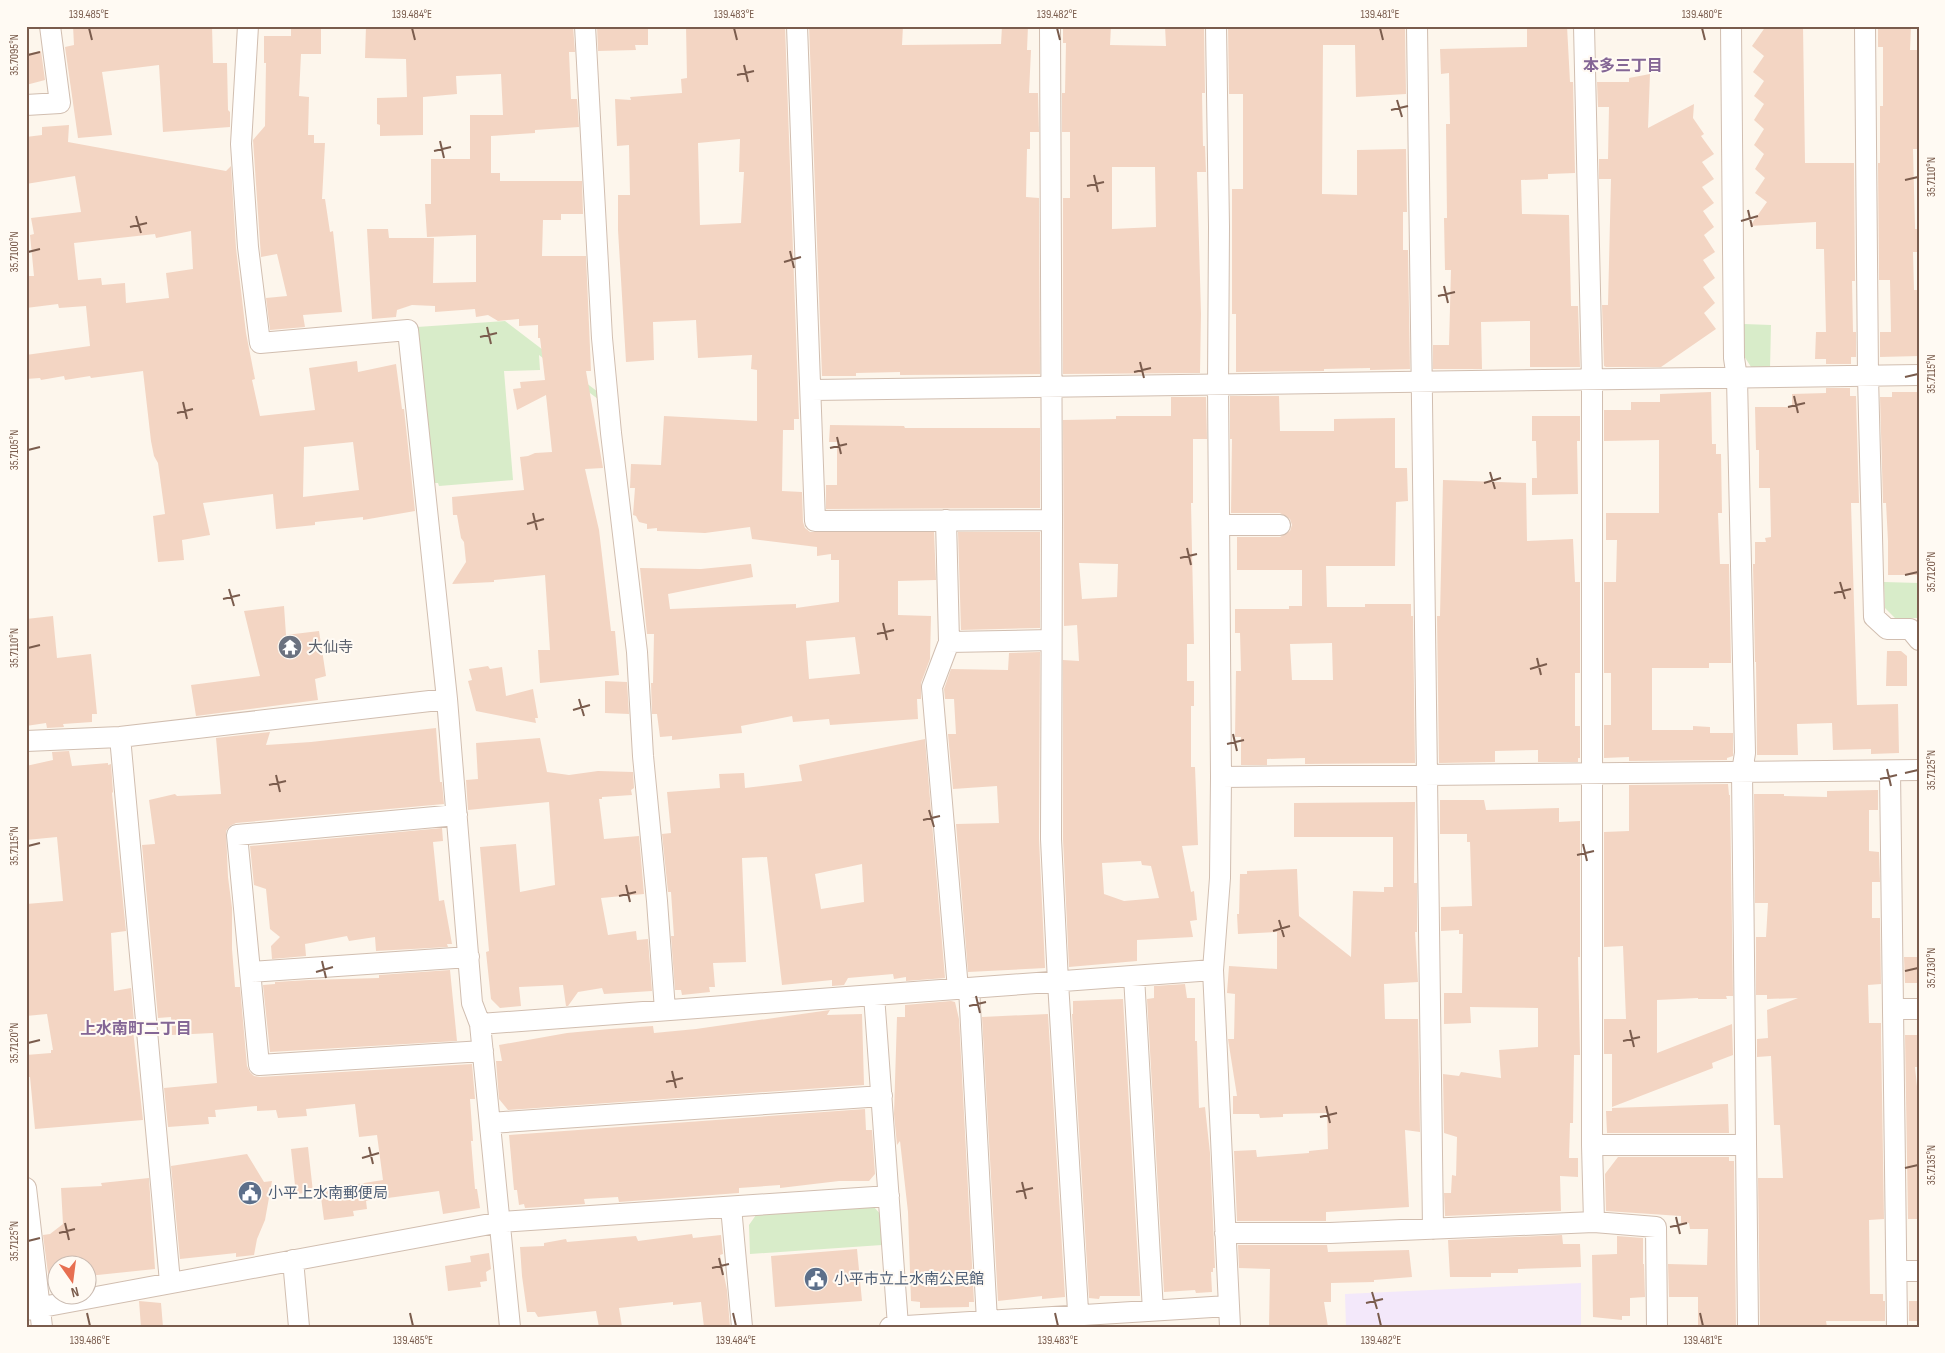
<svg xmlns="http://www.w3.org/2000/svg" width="1945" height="1353" viewBox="0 0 1945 1353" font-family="'Sofia Sans Condensed','Noto Sans JP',sans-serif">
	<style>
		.education { fill: #f3e8fa }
		.green { fill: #d8ecc9 }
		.building { fill: #f3d5c3; fill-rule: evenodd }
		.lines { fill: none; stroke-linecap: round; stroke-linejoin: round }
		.street-casing { stroke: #d1beb0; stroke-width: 22 }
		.street { stroke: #fff; stroke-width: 20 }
		.ticks { fill: none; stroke: #7a5c4d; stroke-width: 2 }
		.labels { text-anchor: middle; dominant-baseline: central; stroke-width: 4; stroke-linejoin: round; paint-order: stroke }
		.worship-label { font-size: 15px; fill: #5b616d; stroke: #fffaf3; text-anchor: start }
		.service-label { font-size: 15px; fill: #4e5e75; stroke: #fffaf3; text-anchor: start }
		.neighbourhood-label { font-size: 16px; font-weight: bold; fill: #846695; stroke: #fffaf3 }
		.neatline { fill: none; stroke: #7a5c4d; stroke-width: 2 }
		.ticks-label { font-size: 12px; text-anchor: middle; fill: #7a5c4d }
	</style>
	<rect width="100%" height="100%" fill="#fdf6ec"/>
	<path class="education" d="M1581,1283V1327H1346L1345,1294Z"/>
	<path class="green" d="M505,321L598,392V399L539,355L540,370L504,371L513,480L439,486L438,483H433L417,327Z
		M1744,324L1771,325L1770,369L1753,370L1744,356Z
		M1884,582L1919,583V618H1895L1885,608Z
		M874,1207L882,1216V1245L750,1254L749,1225L756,1215Z"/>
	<path class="building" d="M73,26H212L213,63H227L228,110L230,112V127L163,132L159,65L102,72L112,135L78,138L65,47L74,45Z
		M366,26H573L575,52H569L571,99H577L579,127L535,130V133L491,136V173H500V181H582L583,214H561V220H543L542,256H586L591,371H586L603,468L585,469L599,530L611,631H615L619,675L540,683L538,650H550L545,575L494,580V582L452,584L466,562L464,542L461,538L457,515H453L452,497L524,490L520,457L528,456L535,453L552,452L546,395L517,410L513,389L521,388L520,382L545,380L540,338H538V325L519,326V319L498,321L488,315L476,317L475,309L435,312V306L412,305L397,310L396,317L372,319L367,229H388L389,238H434L433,283L476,282V235L427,237L425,204H431V159H470V115H503L501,74L456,76L457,94L423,97V135L380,136V125L377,124V98L407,97L406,59L365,58Z
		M597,26H648V45H635L636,50L598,51Z
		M686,26H785L799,419H794V430H783L782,491L802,492L803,522L805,528L810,532H934L936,580L898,581V615L931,616L930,659L921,683V699H917L918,719L830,725L829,719L793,722L792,716L741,726L742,733L672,740V736L660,737L657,714H652L651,683H653L654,634H647L640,568L701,569L751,564L753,577L668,594L670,609L796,604V608L839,602V560H831V554L817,556V547L752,539L750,527L705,533L657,531V528L647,529V524L639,522L636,516L633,515L635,488H630L631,464L661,465L664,416L757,421V370L751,369L752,355L698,358L696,320L653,322L654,360L626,362L618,230V195H630L629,145L617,146L615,99L631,100L630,97L682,93L681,79L687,78ZM740,139L739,172H744L741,223L700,225L698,143ZM855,637L860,674L809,679L806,641Z
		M809,26H903L902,45L1001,44L1002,26H1028L1027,50H1031L1029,93H1038L1039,132H1030V149H1027L1026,197L1039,198L1040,374L900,375V372L856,373V376H822Z
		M1063,26H1111L1110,45L1166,46L1165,26H1204L1205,93H1202L1203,146H1205L1206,172H1197L1201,314L1200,373L1063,374V198H1070V132H1062V93H1065L1066,43H1063ZM1112,167H1155L1156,227L1112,229Z
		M1228,26H1405L1406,94L1356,97L1355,45H1323L1322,194L1357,195V150L1406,149L1407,212H1403V250H1408L1410,369L1370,370V368L1324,369V371L1236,372V314H1232V189H1243V94H1229Z
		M1527,26H1567L1570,82H1573L1575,173L1548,174V179L1521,180L1522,214L1569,215L1571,306H1578L1580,367H1530V321L1481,322L1482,369H1433V345H1449L1451,270H1445L1444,218H1447L1446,124H1450L1449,73L1441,74L1440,49L1527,47Z
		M1766,26H1803L1805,163H1854L1855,281H1852L1853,332H1856V357H1851V364H1826V359H1815L1816,332H1826L1824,249H1816V222L1750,226L1767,202L1755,193L1765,178L1755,169L1764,154L1754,145L1764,129L1754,120L1764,104L1754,96L1764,81L1753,72L1764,56L1752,46Z
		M1878,26H1911L1910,50H1919V149H1913L1915,229H1918V252H1913L1914,290H1918L1919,356L1880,357V332H1891L1890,280H1879L1878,163H1880V106H1883V47H1878Z
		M291,27H321V54H301L299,96L309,97L308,135H314V143H325L322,199H325L330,232L333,231L342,312L303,315L305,327L270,330L266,298L287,296L277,254L261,257L253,140L265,126L266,63H264V36H291Z
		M41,51L45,80L26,85V54Z
		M1650,74L1648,128L1694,104L1693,118L1704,134L1701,136L1714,154L1702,162L1714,179L1702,187L1714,203L1703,211L1714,227L1704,235L1715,252L1703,260L1715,278L1703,287L1715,303L1704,313L1716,329L1661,367H1606L1604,366L1602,305H1608L1611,179H1599V159H1608L1609,107H1598L1597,82H1629V78Z
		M69,125L68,142L226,171L231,166L236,248L246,333L255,379L252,380L260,416L315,410L309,368L357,361L358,372L396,364L402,409H404L415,511L363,520V517L315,522V525L276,529L273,494L203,503L210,535L182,540L184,560L158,562L153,516L165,514L158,463L154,456L151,441L143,371L91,378L90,376L65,380L64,376L41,380L40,378L26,379V355L90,346L86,306L59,308L58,304L26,308V276H34L30,235L34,234L31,218L81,212L75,176L26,184V137L42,135V127ZM191,231L193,269L166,273L169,298L126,303L125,283L102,285L101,278L78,280L74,243L155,234L156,238ZM353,442L359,490L303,497L304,447Z
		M1826,388H1850V396H1856L1859,503H1851L1857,705L1898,704L1899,753L1871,754V749L1833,750L1832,723L1797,724L1798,755H1757L1756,662H1755L1753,564H1755V542H1766L1765,538L1771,537L1770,488H1759V450H1756L1755,407H1792V394L1826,393Z
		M1711,392L1712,444H1716V454H1721L1722,513H1718L1720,564H1729L1731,663H1709V668H1652V730H1693V726L1710,727V733H1733V756L1727,758V760L1629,761V757L1604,758V725H1611V673H1604V582H1616L1617,540H1606V513H1659V440L1604,441V410H1631V402H1660V394Z
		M1892,392H1919V575H1888V541L1886,503H1883L1880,397H1892Z
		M1230,396H1279L1280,431H1334V419L1395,418V468H1407L1408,501L1396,502L1395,566H1326L1327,607H1365V604H1411V616H1413L1415,763L1305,764V758L1267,759V765H1241V737H1235L1236,671H1241L1240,633H1235V609H1289V606H1302V570H1237V537H1280L1290,531L1292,525L1290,519L1280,513H1231L1232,439H1230ZM1332,643L1333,680H1292L1290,644Z
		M1171,397H1206L1207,439H1193V503H1191L1194,644H1187V681H1194V706H1191V767H1195L1198,845L1182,846L1191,892L1194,891L1197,920L1190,921L1193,937L1137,940V961L1069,967L1063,839V660L1079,661L1077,625L1064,626L1063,420L1116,419V416H1171ZM1079,563L1118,564L1117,597L1082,599ZM1141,861L1142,865L1151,866L1159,898L1124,901L1104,894L1102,863Z
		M1532,416H1580V441H1577L1578,494L1532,495V478H1537L1536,441H1532Z
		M830,425L904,426L905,428H1040V508L826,509V485H837V442H829Z
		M1443,480L1526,483L1527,541L1573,539L1575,582H1580V673H1575V726H1580V758H1578V762H1538V750L1495,751V762L1439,763L1437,616H1440Z
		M958,532H1040V628L961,630Z
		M284,606L286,635L319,631L326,676L315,679L318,700L196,716L191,685L260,676L244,611Z
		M53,616L57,658L91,654L97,714H92V722L63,724L64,727L47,728L46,723L26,726V619Z
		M1887,651H1901L1907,656V686H1886Z
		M1040,652L1039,839L1045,968L968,972L956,824L999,823L997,786L953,789L948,734H956L954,699H945L944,689L951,669L1008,670L1009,653Z
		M488,666L490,669L502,667L506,696L533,689L538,718H535L536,723L476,711L468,681L472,680L469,669Z
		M605,681L627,682L629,714L605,713Z
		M436,728L440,782H442L444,804L236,823L230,826L226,831L228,877L232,908V949L235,987H240L247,1066L250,1072L254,1076L260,1077L472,1064L475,1099H470L473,1141H471L475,1189H477L480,1208L443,1214L439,1191L366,1201L367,1209L353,1211L354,1216L324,1220L320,1190L383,1180L377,1135L359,1137L355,1104L306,1109L307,1116L278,1118L276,1110L257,1111V1106L215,1110L216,1117H208L209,1124L168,1127L164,1088L217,1083L213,1033L172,1035L171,1017L158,1018L142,845L155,844L149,800L175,794L177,796L221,794L216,738L270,732L266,745L311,742Z
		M540,738L547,772L569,775L598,771L633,772L634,788L631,790L632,795L602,797V799H599L604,839L639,836L644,894L601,898L608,935L636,931L637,940L648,939L652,991L604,994L602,988L578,992L568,1006H566L563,985L519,987L521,1006L500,1008L491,999L486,952L489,951L480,847L516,844L520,892L555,885L549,802L468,810L466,780L478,779L476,743Z
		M925,739L945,978L906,981V977L894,979L893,974L848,978L844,985L832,986V980L782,985L767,857L742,858L746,962L713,963L715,987H709L710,992L682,995L681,990H675L671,936H674L671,892H668L662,834L671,833L667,792L720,788L719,774L744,773L745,788L802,781L799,765ZM862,864L864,902L821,909L815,874Z
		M69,751L72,766L108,763V765L111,764L113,792L112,793L126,931L111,933L114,991L131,988L134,1021H132L143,1120L35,1129L30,1077H26V1055L51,1053V1050H53L47,1014L26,1016V904L63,901L57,837L26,840V766L53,760L52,752Z
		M1728,784L1729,795H1730L1733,996H1726L1727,999H1698V998L1657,1000V1053L1732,1024L1733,1055L1712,1063L1713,1068L1612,1107V1054H1604V1019H1626L1623,946L1604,947V832L1629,831V785Z
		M1878,790V810H1869V851L1879,852L1880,882H1872V918H1880L1881,984L1868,985L1869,1023H1881V1035L1884,1219L1869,1220L1870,1294H1883V1301H1885V1321H1826L1827,1327H1760L1758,1178H1783L1780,1125H1774L1771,1056L1757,1057V1039L1768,1038L1767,1010L1798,998L1767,999V995H1756V937H1766L1768,903H1755L1754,794H1784V796L1827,797V791Z
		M1440,800H1484L1486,810L1559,808V822L1580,821V957H1578L1580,1055H1574L1573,1123H1570L1569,1158H1578V1177L1560,1176L1561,1211L1445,1216L1444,1193H1451L1452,1175L1456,1176L1457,1137L1444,1133L1443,1074L1459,1076L1461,1072L1501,1078L1499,1050L1538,1047V1008L1470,1007L1471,1023L1444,1024V993H1462L1463,934H1459V930L1441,931V907L1472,906L1470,842H1467V834H1440Z
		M1415,802L1414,883H1417V932H1415L1418,982L1384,984L1385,1019H1418L1420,1132L1405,1130L1409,1207L1326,1212V1221H1237L1234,1151L1256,1150L1257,1157L1309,1153V1151L1328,1149L1327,1113L1283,1114V1117L1260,1118L1259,1114H1233V1096H1237L1228,1039H1234L1235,994L1227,993L1229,966L1277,969V932L1238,934L1237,914H1239L1240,874H1247V871L1297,869L1299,916L1351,957L1353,891L1384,892V887H1393V837H1294V803Z
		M442,828L443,841L433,842L439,901L444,900L452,944H447L448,947L376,951L375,937L349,941L347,936L305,944L306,956L272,959L271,946L280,937L270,929L266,889L254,885L250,846Z
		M1904,957H1919V983H1905Z
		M450,970L457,1041L270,1052L263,985L275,984V982L309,980L379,978V975Z
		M1185,984L1187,998H1195V1041H1197L1199,1108L1205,1107L1210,1153L1215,1268H1213V1272H1211L1212,1292L1196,1293L1195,1290L1164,1292L1147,999L1154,998V986Z
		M1123,999L1140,1296H1100L1099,1299L1089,1298L1072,1014H1073V1001Z
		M951,1001L955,1002L959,1019L974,1302H969V1307L920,1308V1302L911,1301L908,1212L900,1141L897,1145L894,1114L897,1017H905V1005Z
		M830,1010L827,1015L862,1014L864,1085L508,1110L499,1099L496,1061H502L499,1045L567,1033L610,1029L653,1026L654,1033L696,1029Z
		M1048,1014L1065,1297L1042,1299V1296L998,1301L982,1017Z
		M1905,1035H1919V1067H1915L1919,1106V1219H1908Z
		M1728,1104L1729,1133H1607L1606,1111H1612V1108Z
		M865,1109L866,1130H872L875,1174L869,1181H839L780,1188V1185L739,1188V1193L619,1202L618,1197L584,1199L585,1204L525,1208L524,1204L519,1205L517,1190H514L509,1135Z
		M308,1147L313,1192L296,1194L291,1149Z
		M247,1154L264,1182L272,1181L265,1220L257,1239L254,1255L236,1257V1253L180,1259L171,1166Z
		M1618,1157H1729V1161H1734L1736,1327H1698V1297H1669L1668,1264L1707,1265L1708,1229H1690L1689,1223H1681V1216L1606,1211L1605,1174Z
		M149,1178L155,1269L88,1276V1266H58V1280L49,1281L43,1235L50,1234L63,1224L61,1188L102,1186L101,1183Z
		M692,1234L693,1238L721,1235L723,1254L720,1255L727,1290L730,1327H704L701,1302L673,1305V1302L619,1308L622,1327H599L596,1311L538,1317L535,1312H527L522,1276L520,1247L544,1246V1243L566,1239L567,1242L636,1236L638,1241Z
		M1562,1235L1563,1244H1580L1581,1267L1518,1269V1273H1491V1277H1450L1448,1240Z
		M1617,1236L1643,1238V1264H1644L1645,1297L1630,1298V1316H1622V1320L1593,1317L1592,1255L1617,1254Z
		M1238,1245H1327L1328,1252L1409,1250L1412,1277L1374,1280V1282L1331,1283V1302H1324L1328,1327H1269L1270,1269L1239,1268Z
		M857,1249L862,1301L775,1307L771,1256Z
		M489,1253L491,1269L486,1272L487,1281L480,1282L481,1287L448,1291L445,1266L471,1262L470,1256Z
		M139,1301L161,1303L163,1327H141Z
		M1909,1301H1919V1321H1909Z"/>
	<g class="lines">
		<g class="street-casing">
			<path id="street" d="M248,26L241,144L248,247L260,343L408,330L447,699L472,1003L480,1024L510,1327
				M585,26L602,338L611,433L637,652L643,756L657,901L665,1010
				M797,26L815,521L1052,520
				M1050,26L1052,520L1051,839L1058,982L1079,1327
				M1216,26L1219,227L1218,385L1221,777L1220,878L1213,970L1230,1327
				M1417,26L1433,1229
				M1584,26L1592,379V1145L1594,1222
				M1731,26L1734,358L1737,378L1745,753L1742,772L1748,1327
				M1865,26L1868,376L1874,617L1887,629H1910L1919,640
				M26,105L60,103L50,26
				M812,390L1919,375
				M946,520L949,642L932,687L958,989
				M1220,525H1280
				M949,642L1051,640
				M120,737L170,1282
				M26,741L120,737L447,699
				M1890,771L1897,1327
				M1221,777L1919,770
				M457,815L237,835L259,1065L483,1051
				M251,972L469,957
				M1134,976L1153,1311
				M969,988L987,1321
				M874,995L898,1326
				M1893,1009H1919
				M480,1024L1213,970
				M490,1123L882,1096
				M1592,1145H1746
				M26,1188L42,1327
				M731,1207L742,1327
				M1225,1233H1330L1594,1222L1656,1227L1657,1327
				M293,1260L299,1327
				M1897,1271H1919
				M26,1310L501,1222L889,1196
				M890,1327L1228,1306"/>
		</g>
		<use href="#street" class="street"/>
	</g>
	<path class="ticks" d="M89,28L92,40M412,28L415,40M734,28L737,40M1057,28L1060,40M1380,28L1383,40M1702,28L1705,40M28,55L40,52M744,65L748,82M737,75L754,71M1397,100L1402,117M1391,110L1408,106M440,141L444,158M434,151L451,147M1094,175L1098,192M1905,180L1918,177M1087,186L1104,182M1748,210L1752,227M136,216L141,233M1741,221L1758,216M130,227L147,223M790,251L794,268M28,252L40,249M784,262L801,257M1444,286L1448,303M1438,296L1455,292M487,327L491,344M480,337L497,333M1140,362L1144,378M1134,372L1151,368M1905,377L1918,374M1794,396L1798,413M183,402L187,419M1788,407L1805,403M177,413L193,409M837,437L841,454M830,448L847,444M28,450L40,447M1490,472L1495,489M1484,483L1501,478M533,513L537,530M527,524L544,519M1187,548L1191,565M1180,558L1197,554M1905,575L1918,572M1840,582L1845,599M229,589L234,606M1834,593L1851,589M223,599L240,595M883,623L887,640M877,634L894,630M28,648L40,645M1537,658L1541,675M1530,669L1547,664M579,699L584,716M573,710L590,705M1233,734L1237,751M1227,744L1244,740M1887,769L1891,786M1905,773L1918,770M276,775L280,792M1880,779L1897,775M269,785L286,781M929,810L934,827M923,820L940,816M1583,844L1587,861M28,846L40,843M1577,855L1594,851M626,885L630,902M619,896L636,892M1279,920L1284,937M1273,931L1290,926M322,961L326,978M1905,971L1918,968M316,972L333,967M976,996L980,1013M969,1006L986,1002M1630,1030L1634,1047M1623,1041L1640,1037M28,1043L40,1040M672,1071L676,1088M666,1082L683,1078M1326,1106L1330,1123M1320,1117L1337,1113M369,1147L373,1164M362,1158L379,1153M1905,1168L1918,1165M1022,1182L1026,1199M1016,1192L1033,1188M1676,1217L1680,1234M65,1223L69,1240M1670,1227L1687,1223M59,1233L75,1229M28,1241L40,1238M719,1258L723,1275M712,1268L729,1264M1372,1292L1377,1309M1366,1303L1383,1299M87,1313L90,1326M410,1313L413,1326M733,1313L736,1326M1055,1313L1058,1326M1378,1313L1381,1326M1700,1313L1703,1326"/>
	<defs>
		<g id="temple-disc" transform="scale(1.25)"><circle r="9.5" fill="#6b7280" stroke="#fffaf3"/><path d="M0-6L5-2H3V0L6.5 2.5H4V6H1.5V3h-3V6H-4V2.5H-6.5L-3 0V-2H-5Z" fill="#fff"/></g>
		<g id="civic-disc" transform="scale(1.25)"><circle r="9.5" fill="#5c6f8a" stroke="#fffaf3"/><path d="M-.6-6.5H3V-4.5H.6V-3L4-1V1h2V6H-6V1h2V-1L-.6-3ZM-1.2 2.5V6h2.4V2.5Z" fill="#fff"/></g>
	</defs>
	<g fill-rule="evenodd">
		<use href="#temple-disc" x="290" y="647"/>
		<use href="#civic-disc" x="250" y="1193"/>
		<use href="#civic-disc" x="816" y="1279"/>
	</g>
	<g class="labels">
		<g class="worship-label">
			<text x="308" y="647">大仙寺</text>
		</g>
		<g class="service-label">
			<text x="268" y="1193">小平上水南郵便局</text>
			<text x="834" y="1279">小平市立上水南公民館</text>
		</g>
		<g class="neighbourhood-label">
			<text x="1623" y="66">本多三丁目</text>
			<text x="136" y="1029">上水南町二丁目</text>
		</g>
	</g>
	<rect width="1945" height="1353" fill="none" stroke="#fffaf3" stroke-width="55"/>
	<g transform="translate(72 1280) rotate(166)"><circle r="24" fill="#fffaf3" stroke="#cabbb1"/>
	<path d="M0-4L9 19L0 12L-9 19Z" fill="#e76f51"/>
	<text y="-8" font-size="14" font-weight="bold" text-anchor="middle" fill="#7a5c4d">N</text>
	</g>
	<rect x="28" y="28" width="1890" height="1298" class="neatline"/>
	<g class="ticks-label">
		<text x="89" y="18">139.485°E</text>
		<text x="412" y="18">139.484°E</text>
		<text x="734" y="18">139.483°E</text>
		<text x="1057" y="18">139.482°E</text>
		<text x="1380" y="18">139.481°E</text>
		<text x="1702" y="18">139.480°E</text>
		<text transform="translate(14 55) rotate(-90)" y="4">35.7095°N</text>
		<text transform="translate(1931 177) rotate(-90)" y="4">35.7110°N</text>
		<text transform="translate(14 252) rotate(-90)" y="4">35.7100°N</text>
		<text transform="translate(1931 374) rotate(-90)" y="4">35.7115°N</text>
		<text transform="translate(14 450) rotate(-90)" y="4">35.7105°N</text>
		<text transform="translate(1931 572) rotate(-90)" y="4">35.7120°N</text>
		<text transform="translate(14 648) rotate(-90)" y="4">35.7110°N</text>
		<text transform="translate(1931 770) rotate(-90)" y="4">35.7125°N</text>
		<text transform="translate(14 846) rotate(-90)" y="4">35.7115°N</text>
		<text transform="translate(1931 968) rotate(-90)" y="4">35.7130°N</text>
		<text transform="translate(14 1043) rotate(-90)" y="4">35.7120°N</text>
		<text transform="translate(1931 1165) rotate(-90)" y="4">35.7135°N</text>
		<text transform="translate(14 1241) rotate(-90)" y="4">35.7125°N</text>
		<text x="90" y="1344">139.486°E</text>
		<text x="413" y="1344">139.485°E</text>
		<text x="736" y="1344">139.484°E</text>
		<text x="1058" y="1344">139.483°E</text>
		<text x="1381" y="1344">139.482°E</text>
		<text x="1703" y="1344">139.481°E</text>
	</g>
</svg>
